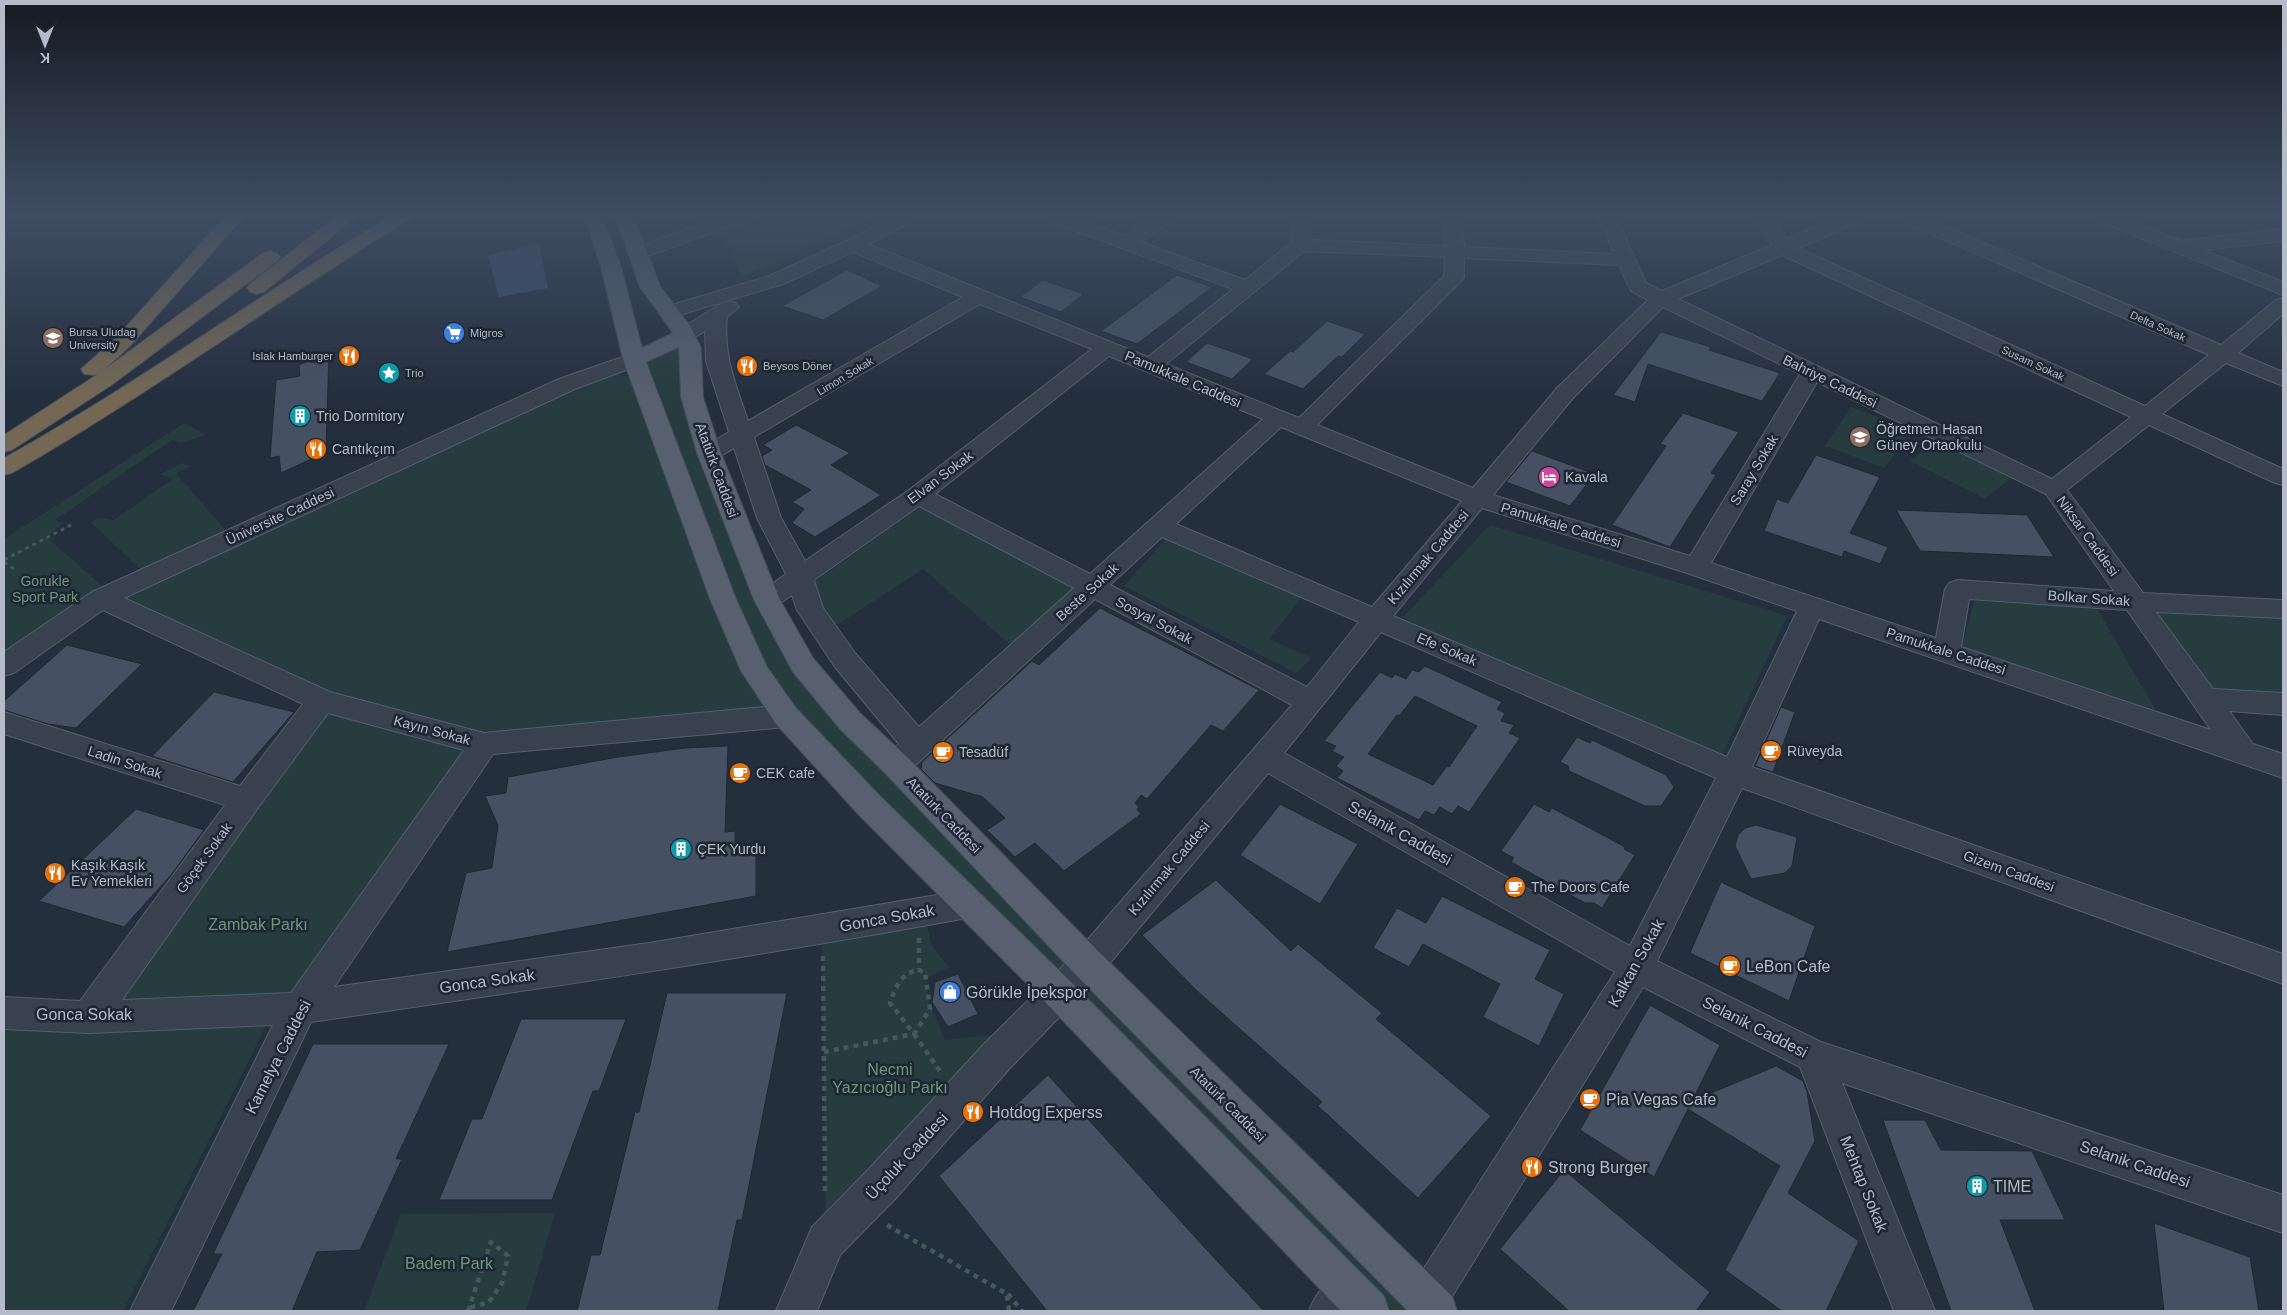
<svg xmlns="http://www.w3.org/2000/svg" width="2287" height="1315" viewBox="0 0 2287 1315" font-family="Helvetica,sans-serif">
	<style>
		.green { fill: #263c3f }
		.water { fill: #394c67 }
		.building { fill: #455162; stroke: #1f2835; fill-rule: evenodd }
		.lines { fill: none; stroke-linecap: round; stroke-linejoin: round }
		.minor-casing { stroke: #565f6c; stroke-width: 2 }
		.major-casing { stroke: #414a57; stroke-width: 2 }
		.highway-casing { stroke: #434c59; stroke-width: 2 }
		.path-far1 { stroke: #44595c; stroke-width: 3; stroke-dasharray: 4 4; stroke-linecap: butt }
		.path { stroke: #44595c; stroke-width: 4.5; stroke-dasharray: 5 5; stroke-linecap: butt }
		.minor { fill: #38414e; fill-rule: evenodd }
		.major { fill: #56606e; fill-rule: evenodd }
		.highway { fill: #746855; fill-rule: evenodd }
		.labels { text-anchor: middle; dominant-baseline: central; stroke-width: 5; stroke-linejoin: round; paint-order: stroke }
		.far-street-label { font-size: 11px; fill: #b4bcc9; stroke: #1d2633 }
		.far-poi-label { font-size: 11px; fill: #b4bcc9; stroke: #1d2633; text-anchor: start }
		.street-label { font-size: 14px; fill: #b4bcc9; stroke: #1d2633 }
		.poi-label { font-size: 14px; fill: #b4bcc9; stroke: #1d2633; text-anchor: start }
		.park-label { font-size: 14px; fill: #6b9a76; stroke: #1d2633 }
		.near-street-label { font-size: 16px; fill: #b4bcc9; stroke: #1d2633 }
		.near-park-label { font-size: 16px; fill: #6b9a76; stroke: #1d2633 }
		.near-poi-label { font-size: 16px; fill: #b4bcc9; stroke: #1d2633; text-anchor: start }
	</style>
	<rect width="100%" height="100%" fill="#242f3e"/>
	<path class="green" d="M763,212H884L743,277L715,227Z
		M682,342L692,397L803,665L1437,1311H1329L1348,1290L786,716L484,744L300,1008L274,1010L123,1311H4V1013L89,1017L321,701L110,594L4,667V539L184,423L206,435L181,443L172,440L55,520L63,523L47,537L111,594L148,576L91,523L97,518L114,520L173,479L160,474L183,463L191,466L176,473L232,538L605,374L629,377L645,390L636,363Z
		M1851,407L1912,430L1885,468L1825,446Z
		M1937,441L2012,477L1985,499L1910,461Z
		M920,507L1075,589L1013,647L923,569L832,628L813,583Z
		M1490,525L1787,616L1721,757L1402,618Z
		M1168,536L1304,595L1269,639L1312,658L1296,673L1124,586Z
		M1974,601L2096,607L2159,716L1962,648Z
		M2152,612L2283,618V692L2210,689Z
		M924,912L932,947L949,967L926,978L928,999L945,1040L1022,1032L826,1241L822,930Z
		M555,1213L526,1311H364L401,1214Z"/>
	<path class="water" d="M539,244L548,288L499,297L488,255Z"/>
	<path class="building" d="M847,270L882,286L823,320L782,306Z
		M1177,275L1212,287L1137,344L1101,331Z
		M1043,280L1084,294L1061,312L1020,297Z
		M1327,321L1365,334L1342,357L1338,356L1303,389L1264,374L1290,351L1293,352Z
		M1661,332L1711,347L1709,350L1780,373L1762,401L1648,364L1635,402L1613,395Z
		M1207,343L1253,359L1232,379L1186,362Z
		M329,352L326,452L281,473L279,456L270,458L276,380L300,376L299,365Z
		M1683,413L1739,432L1711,473L1716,475L1670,547L1612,525L1666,446L1660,444Z
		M796,425L850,453L831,465L881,495L815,537L792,523L804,509L792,502L811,490L765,465L762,456L772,450L763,445Z
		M1532,451L1595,474L1570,506L1506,482Z
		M1816,455L1880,477L1850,533L1888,547L1880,564L1844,551L1842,557L1764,531L1777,499L1788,503Z
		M1896,510L2027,515L2054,557L1920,551Z
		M1100,608L1259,690L1223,731L1211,725L1147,799L1141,795L1135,803L1139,807L1137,810L1141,814L1064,871L1035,843L1015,857L987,830L1005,818L983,797L935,783L921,769L922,762L1032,661L1039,665Z
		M67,645L142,664L76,728L48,724L4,710V701Z
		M1425,666L1502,702L1497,709L1505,713L1501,721L1514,725L1509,733L1520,738L1469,812L1458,806L1452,814L1440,807L1434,815L1425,811L1419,820L1337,778L1343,771L1336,766L1344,757L1332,751L1336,746L1324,741L1380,672L1392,678L1395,674L1406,679L1412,670L1419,672ZM1415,696L1477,726L1449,767L1447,766L1433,785L1368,754L1397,715L1399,716Z
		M214,692L294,712L233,782L152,756Z
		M1781,707L1795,712L1773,772L1755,766Z
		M1577,737L1590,743L1592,740L1666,775L1674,787L1661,806H1645L1569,771L1568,766L1560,762Z
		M728,746L725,832L735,831V847L756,848V896L447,952L466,873L492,868L498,825L485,796L506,793L508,777L618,757L685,748Z
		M1280,804L1358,844L1320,904L1240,855Z
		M1534,804L1549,812L1552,808L1625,847L1624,849L1635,855L1602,908L1594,903H1585L1511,862L1514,858L1501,851Z
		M136,809L204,830L171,875L124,927L39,901Z
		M1756,825L1797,837L1792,866L1785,873L1751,879L1735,846L1738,835L1745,828Z
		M1216,880L1291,951L1298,944L1382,1013L1376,1019L1491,1116L1418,1198L1318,1106L1322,1102L1196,990L1142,935Z
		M1721,882L1815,926L1789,1001L1690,953Z
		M1442,896L1550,950L1535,979L1564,994L1539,1046L1483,1017L1500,984L1423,944L1409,967L1373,948L1397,908L1426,923Z
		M958,974L978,1014L948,1027L932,1002L935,982Z
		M667,993H787L742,1220H737L718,1311H577L591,1255H600L635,1112H639Z
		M1650,1005L1720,1045L1692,1101L1776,1066L1803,1081L1807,1092L1815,1141L1788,1193L1859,1241L1826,1311H1782L1725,1270L1780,1166L1688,1109L1654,1177L1580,1130Z
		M521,1019H626L599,1091H593L552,1200H439L472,1119H482Z
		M313,1044H449L396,1159H402L360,1250L317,1252L292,1311H193L222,1254H213Z
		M1048,1075L1205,1248L1264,1311H1047L939,1176Z
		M1883,1120H1925L1941,1150L2032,1151L2065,1220H2000L2035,1311H1951Z
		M1564,1170L1710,1292L1696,1311H1569L1500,1249Z
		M2154,1223L2250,1257L2259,1311H2164Z"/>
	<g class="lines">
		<g class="minor-casing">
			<path id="minor" d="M737,212H763L760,216L645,257L638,259L631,257L628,253L631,249Z
				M904,212H926L923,216L868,244L1148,357L1233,289L1035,216L1032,212H1057L1124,236L1161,212H1182L1179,216L1141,242L1245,280L1291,243L1293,212H1311L1310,240L1445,246L1443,212H1461L1464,247L1614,254L1596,212H1614L1646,283L1662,291L1772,245L1751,212H1769L1787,239L1852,212H1876L1873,216L1798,248L2145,406L2209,355L1890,216L1887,212H1911L2221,345L2276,300L2283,298V314L2238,353L2283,372V386L2226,363L2162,414L2283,469V485L2275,483L2149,425L2067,490L2143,593L2283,600V618L2156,612L2213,689L2283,693V715L2229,711L2253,744L2283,754V778L1819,619L1752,767L2283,954V984L1742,788L1657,961L1821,1042L2283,1195V1233L1842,1083L1935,1311H1894L1800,1067L1643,987L1443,1311H1410L1406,1301L1412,1287L1615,972L1268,773L1100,975L1010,1068L896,1198L840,1255L817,1311H776L812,1227L868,1170L984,1044L1076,953L1292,705L1095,599L907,773L896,777L885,773L881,765L885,757L899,744L835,667L797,610L792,595C780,603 773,611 758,606L754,600L758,594L786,574L757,518L734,448C723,455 714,461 701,458L697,453L701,448L729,432L706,361L705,331C695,337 688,342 677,339L674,335L677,331L722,303L729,301L736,303L739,307L727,317C723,357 736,384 748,421L963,297L853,252L783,284L669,318L662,316L659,312L662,308L769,276L846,241ZM1304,251L1445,257L1444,276L1299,418L1166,364ZM1782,255L2131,417L2052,479L1678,299ZM1464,258L1619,265L1631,291L1648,300L1557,388L1473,488L1317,425L1461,281L1464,277ZM980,304L1092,349L909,490L805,561L781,518L754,437ZM1663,307L1800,374L1690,556L1493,495L1573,398ZM1109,356L1263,419L1090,574L935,494ZM1817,382L2046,494L2114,591L1958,580L1949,583L1945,589L1936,638L1711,563ZM1281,427L1462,501L1372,607L1176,524ZM919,506L1074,588L919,727L855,653L823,608L814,580ZM1482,508L1687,573L1797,611L1727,757L1393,616ZM1162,537L1359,622L1307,687L1110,585ZM1969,599L2127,610L2211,730L1961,647ZM1381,632L1716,778L1630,946L1284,753Z
				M2083,212H2107L2181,241L2283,229V241L2203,250L2283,282V295L2086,216Z
				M634,353L642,354L645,359L642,364L575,389L124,598L330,692L484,733L786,705L796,708L800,716L796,724L786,727L493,754L334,987L649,943L967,890L979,894L983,904L979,914L967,918C749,958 530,990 311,1022L171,1311H130L273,1025L89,1033L4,1029V997L80,1001L225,805L4,734V712L240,786L303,704L103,610L14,673L4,676V652L92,592L559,379ZM328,713L464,750L291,993L122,1000L257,809Z
				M1348,1270L1362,1276L1368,1290L1362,1304L1356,1311H1309C1316,1292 1329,1278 1348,1270Z"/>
		</g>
		<g class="major-casing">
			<path id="major" d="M583,212H601L621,267L642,348L673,333L640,287L614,212H632L660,286L690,326L701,348L703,397L721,453L780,600L813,658L860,713L907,757L1100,953L1452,1296L1457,1311H1408L1076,975L885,773L840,729L793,672L754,600L697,453L681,397L679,347L646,362L736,599L767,667L796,708L881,797L1072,983L1384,1296L1389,1311H1341L1048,1005L859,815L776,724L741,671L710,599L623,359L601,267Z"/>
		</g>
		<g class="highway-casing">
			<path id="highway" d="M229,212H248L131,345L105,369L263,253L270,251L277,253L280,257L277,261L113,384L12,450L4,452V435L98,374L92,375L84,374L81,369L117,337Z
				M342,212H362L264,292L257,294L250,292L247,288L250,284Z
				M397,212H418L415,216C279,299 151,393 12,473L4,475V458C139,383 264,291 397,212Z"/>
		</g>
		<path class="path-far1" d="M4,560L71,525
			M4,562L17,571"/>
		<path class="path" d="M919,938V969
			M823,956L825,1194
			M918,970L925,972L930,1009L914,1034L890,1003C895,988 901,973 918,970Z
			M914,1034L942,1074
			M824,1052L914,1034
			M887,1225L1007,1294L1009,1311
			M1008,1294L1022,1311
			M468,1311L491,1242L508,1256L502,1283L489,1302L469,1308"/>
		<use href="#minor" class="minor"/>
		<use href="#major" class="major"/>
		<use href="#highway" class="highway"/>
	</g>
	<linearGradient id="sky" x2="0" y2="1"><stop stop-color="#141a22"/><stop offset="0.54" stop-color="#3f4d63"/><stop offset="1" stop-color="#3f4d63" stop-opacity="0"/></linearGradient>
	<rect width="2287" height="396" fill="url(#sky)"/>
	<defs>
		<g id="supermarket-disc" transform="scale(1.125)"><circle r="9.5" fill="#3f7fe0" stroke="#1d2633"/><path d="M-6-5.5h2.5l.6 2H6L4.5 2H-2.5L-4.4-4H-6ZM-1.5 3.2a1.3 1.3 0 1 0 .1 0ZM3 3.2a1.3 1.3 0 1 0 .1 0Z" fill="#fff"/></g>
		<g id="university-disc" transform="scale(1.125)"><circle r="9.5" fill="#8d6e63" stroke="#1d2633"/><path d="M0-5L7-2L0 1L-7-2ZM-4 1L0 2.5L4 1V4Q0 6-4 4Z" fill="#fff"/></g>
		<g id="restaurant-disc" transform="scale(1.125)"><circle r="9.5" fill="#e8710a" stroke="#1d2633"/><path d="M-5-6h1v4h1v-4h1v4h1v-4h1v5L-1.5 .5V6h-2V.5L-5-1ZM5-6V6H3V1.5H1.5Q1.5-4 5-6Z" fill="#fff"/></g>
		<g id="sight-disc" transform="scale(1.125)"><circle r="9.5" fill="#0f9aa8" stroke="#1d2633"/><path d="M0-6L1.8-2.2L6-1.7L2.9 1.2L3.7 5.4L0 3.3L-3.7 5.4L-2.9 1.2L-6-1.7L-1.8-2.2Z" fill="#fff"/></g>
		<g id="building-disc" transform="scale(1.125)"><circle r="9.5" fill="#0f9aa8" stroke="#1d2633"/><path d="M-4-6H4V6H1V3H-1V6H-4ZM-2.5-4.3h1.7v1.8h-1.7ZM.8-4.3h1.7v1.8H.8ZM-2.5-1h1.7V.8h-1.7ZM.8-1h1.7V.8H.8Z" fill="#fff"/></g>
		<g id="school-disc" transform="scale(1.125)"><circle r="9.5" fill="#8d6e63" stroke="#1d2633"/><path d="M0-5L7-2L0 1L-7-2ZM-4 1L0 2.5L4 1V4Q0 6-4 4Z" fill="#fff"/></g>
		<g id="hotel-disc" transform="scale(1.125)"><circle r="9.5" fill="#d1479c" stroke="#1d2633"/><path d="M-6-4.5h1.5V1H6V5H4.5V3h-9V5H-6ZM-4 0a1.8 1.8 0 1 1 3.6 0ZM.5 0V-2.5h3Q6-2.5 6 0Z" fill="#fff"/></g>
		<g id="cafe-disc" transform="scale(1.125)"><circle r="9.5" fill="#e8710a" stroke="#1d2633"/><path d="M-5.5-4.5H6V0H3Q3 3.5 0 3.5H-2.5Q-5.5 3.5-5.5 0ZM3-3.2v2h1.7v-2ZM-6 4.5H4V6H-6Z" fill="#fff"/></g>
		<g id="shop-disc" transform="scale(1.125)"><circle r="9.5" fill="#3f7fe0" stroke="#1d2633"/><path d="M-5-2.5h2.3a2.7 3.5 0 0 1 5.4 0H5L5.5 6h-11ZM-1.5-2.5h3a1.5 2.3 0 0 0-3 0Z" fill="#fff"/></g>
	</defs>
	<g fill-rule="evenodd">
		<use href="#supermarket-disc" x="454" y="333"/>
		<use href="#university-disc" x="53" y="338"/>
		<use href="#restaurant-disc" x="349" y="356"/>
		<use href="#restaurant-disc" x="747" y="366"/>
		<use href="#sight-disc" x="389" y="373"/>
		<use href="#building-disc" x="300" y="416"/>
		<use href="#school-disc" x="1860" y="437"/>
		<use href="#restaurant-disc" x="316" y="449"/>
		<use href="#hotel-disc" x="1549" y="477"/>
		<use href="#cafe-disc" x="1771" y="751"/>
		<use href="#cafe-disc" x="943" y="752"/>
		<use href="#cafe-disc" x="740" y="773"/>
		<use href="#building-disc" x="681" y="849"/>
		<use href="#restaurant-disc" x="55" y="873"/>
		<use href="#cafe-disc" x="1515" y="887"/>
		<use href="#cafe-disc" x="1730" y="966"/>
		<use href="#shop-disc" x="950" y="992"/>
		<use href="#cafe-disc" x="1590" y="1099"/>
		<use href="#restaurant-disc" x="973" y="1112"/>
		<use href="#restaurant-disc" x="1532" y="1167"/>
		<use href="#building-disc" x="1977" y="1186"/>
	</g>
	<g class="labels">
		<g class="far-street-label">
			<text transform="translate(2158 326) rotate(24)">Delta Sokak</text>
			<text transform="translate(2033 363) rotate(25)">Susam Sokak</text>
			<text transform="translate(845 376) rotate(-31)">Limon Sokak</text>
		</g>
		<g class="far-poi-label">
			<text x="69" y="332">Bursa Uludag<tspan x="69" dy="13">University</tspan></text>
			<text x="470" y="333">Migros</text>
			<text x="333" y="356" text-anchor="end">Islak Hamburger</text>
			<text x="763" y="366">Beysos Döner</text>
			<text x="405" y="373">Trio</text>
		</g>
		<g class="street-label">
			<text transform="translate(1183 379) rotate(23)">Pamukkale Caddesi</text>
			<text transform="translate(1830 381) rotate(26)">Bahriye Caddesi</text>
			<text transform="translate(717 470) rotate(70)">Atatürk Caddesi</text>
			<text transform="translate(1754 470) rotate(-59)">Saray Sokak</text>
			<text transform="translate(940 477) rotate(-37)">Elvan Sokak</text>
			<text transform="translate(280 516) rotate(-25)">Üniversite Caddesi</text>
			<text transform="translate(1561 525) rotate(17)">Pamukkale Caddesi</text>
			<text transform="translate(2088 536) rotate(54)">Niksar Caddesi</text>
			<text transform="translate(1428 557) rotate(-50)">Kızılırmak Caddesi</text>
			<text transform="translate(1087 592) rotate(-42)">Beste Sokak</text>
			<text transform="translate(2089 598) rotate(4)">Bolkar Sokak</text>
			<text transform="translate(1154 620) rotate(28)">Sosyal Sokak</text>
			<text transform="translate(1447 649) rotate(23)">Efe Sokak</text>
			<text transform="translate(1946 651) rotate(18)">Pamukkale Caddesi</text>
			<text transform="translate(432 730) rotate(15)">Kayın Sokak</text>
			<text transform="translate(125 762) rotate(18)">Ladin Sokak</text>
			<text transform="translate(944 815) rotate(46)">Atatürk Caddesi</text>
			<text transform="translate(204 858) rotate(-54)">Göçek Sokak</text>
			<text transform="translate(1169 868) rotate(-50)">Kızılırmak Caddesi</text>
			<text transform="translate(2009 871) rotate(20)">Gizem Caddesi</text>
			<text transform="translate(1228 1104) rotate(45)">Atatürk Caddesi</text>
		</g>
		<g class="poi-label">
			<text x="316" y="416">Trio Dormitory</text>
			<text x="1876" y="429">Öğretmen Hasan<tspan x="1876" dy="16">Güney Ortaokulu</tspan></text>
			<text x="332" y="449">Cantıkçım</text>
			<text x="1565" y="477">Kavala</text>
			<text x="1787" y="751">Rüveyda</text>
			<text x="959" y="752">Tesadüf</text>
			<text x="756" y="773">CEK cafe</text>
			<text x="697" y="849">ÇEK Yurdu</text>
			<text x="71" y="865">Kaşık Kaşık<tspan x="71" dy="16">Ev Yemekleri</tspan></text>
			<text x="1531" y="887">The Doors Cafe</text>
		</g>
		<g class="park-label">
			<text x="45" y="581">Gorukle<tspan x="45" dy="16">Sport Park</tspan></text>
		</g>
		<g class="near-street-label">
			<text transform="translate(1400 833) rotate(29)">Selanik Caddesi</text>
			<text transform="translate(887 918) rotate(-10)">Gonca Sokak</text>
			<text transform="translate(1636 963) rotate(-61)">Kalkan Sokak</text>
			<text transform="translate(487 981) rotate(-8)">Gonca Sokak</text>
			<text x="84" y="1014">Gonca Sokak</text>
			<text transform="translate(1755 1027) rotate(27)">Selanik Caddesi</text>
			<text transform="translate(278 1057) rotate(-63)">Kamelya Caddesi</text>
			<text transform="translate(907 1156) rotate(-47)">Üçoluk Caddesi</text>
			<text transform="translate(2135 1164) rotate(19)">Selanik Caddesi</text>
			<text transform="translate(1864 1184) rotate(68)">Mehtap Sokak</text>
		</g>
		<g class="near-park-label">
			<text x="258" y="924">Zambak Parkı</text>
			<text x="890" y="1069">Necmi<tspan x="890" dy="18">Yazıcıoğlu Parkı</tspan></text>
			<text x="449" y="1263">Badem Park</text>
		</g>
		<g class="near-poi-label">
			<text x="1746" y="966">LeBon Cafe</text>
			<text x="966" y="992">Görükle İpekspor</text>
			<text x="1606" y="1099">Pia Vegas Cafe</text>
			<text x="989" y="1112">Hotdog Experss</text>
			<text x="1548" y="1167">Strong Burger</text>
			<text x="1993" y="1186">TIME</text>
		</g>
	</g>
	<rect width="2287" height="1315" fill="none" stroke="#b4bcc9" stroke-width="10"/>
	<g transform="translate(45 45) rotate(180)" stroke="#1d2633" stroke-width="4" paint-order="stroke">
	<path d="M0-4L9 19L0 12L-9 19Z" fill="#b4bcc9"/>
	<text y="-8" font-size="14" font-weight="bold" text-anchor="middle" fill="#b4bcc9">K</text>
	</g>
</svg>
